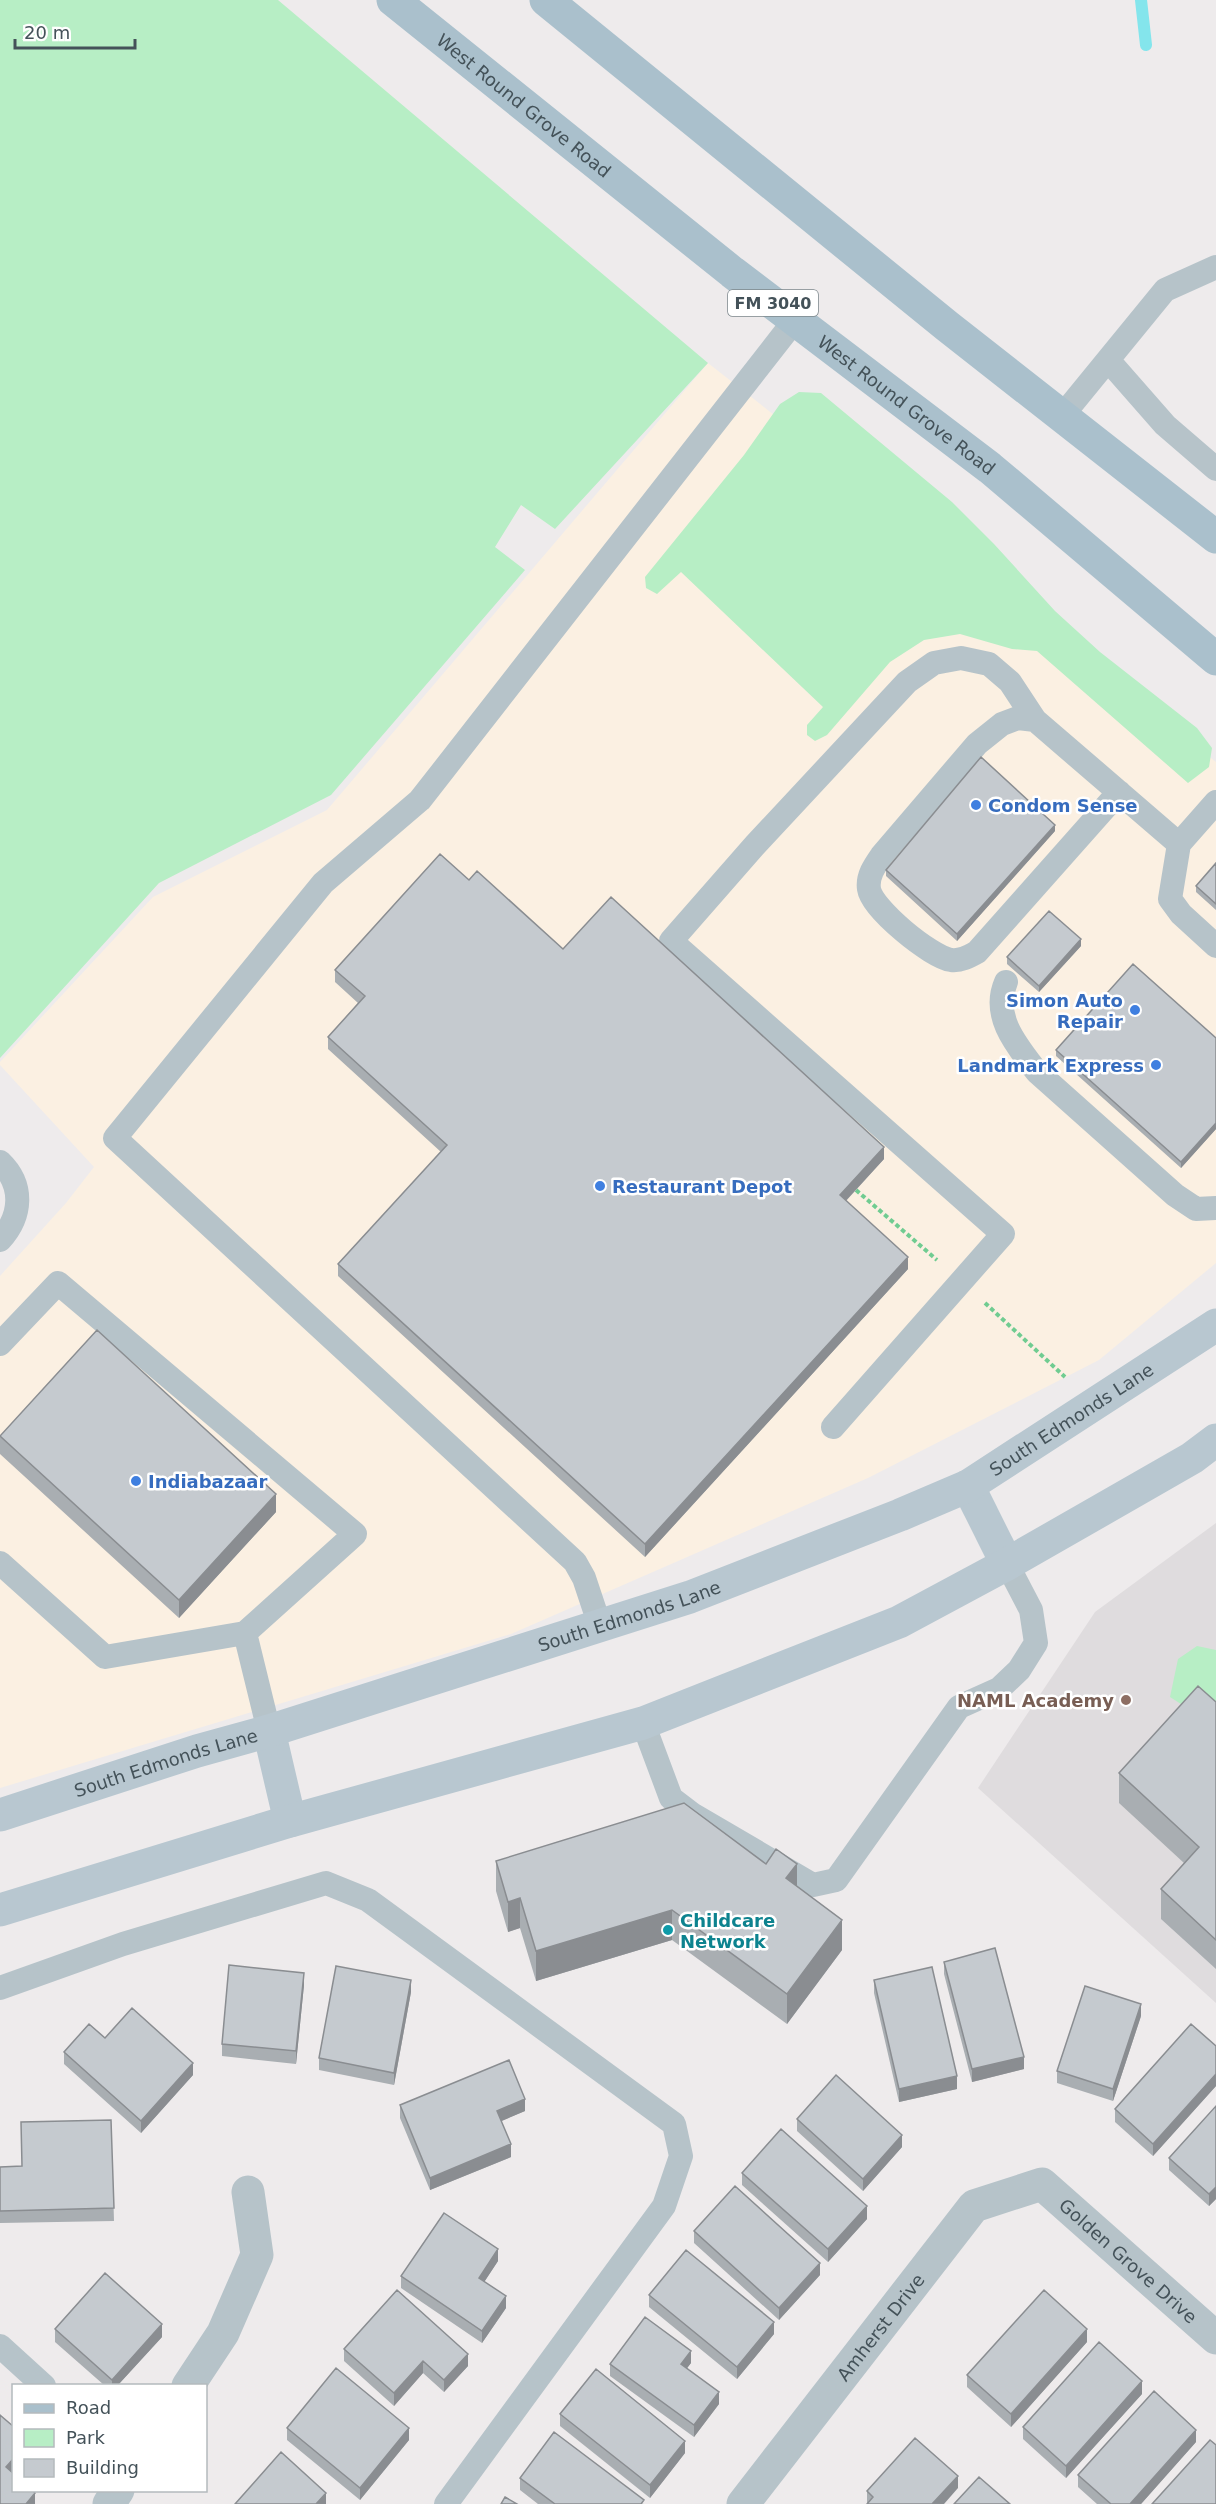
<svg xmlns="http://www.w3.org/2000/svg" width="1216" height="2504" viewBox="0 0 1216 2504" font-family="'DejaVu Sans',sans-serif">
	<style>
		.commercial { fill: #fbf0e2 }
		.education { fill: #dfdcde }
		.green { fill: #b7eec5 }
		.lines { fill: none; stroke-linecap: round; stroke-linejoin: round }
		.stream { stroke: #84e5ec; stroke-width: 12 }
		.path { stroke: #70cc91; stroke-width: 4; stroke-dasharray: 4.5 3; stroke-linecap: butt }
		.service { stroke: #b6c3c9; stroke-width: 24 }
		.minor { stroke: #b6c3c9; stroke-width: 33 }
		.secondary { stroke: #b8c7d0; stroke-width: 33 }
		.primary { stroke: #aac0cc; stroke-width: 33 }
		.wall { fill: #a9aeb2 }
		.shaded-wall { fill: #8a8d91 }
		.building { fill: #c5cacf; stroke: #8a8d91; stroke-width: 1.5 }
		.shop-dot { fill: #3f7fe0; stroke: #fff; stroke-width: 2 }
		.education-dot { fill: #8d6e63; stroke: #fff; stroke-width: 2 }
		.culture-dot { fill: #0f9aa8; stroke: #fff; stroke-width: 2 }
		.labels { text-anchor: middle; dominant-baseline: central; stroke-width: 5; stroke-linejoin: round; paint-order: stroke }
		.shield { fill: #fff; stroke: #7c868b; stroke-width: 1.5 }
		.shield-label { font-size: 16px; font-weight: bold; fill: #445259 }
		.street-label { font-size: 18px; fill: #445259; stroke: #fff }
		.shop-label { font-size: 18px; font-weight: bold; fill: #366cbe; stroke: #fff; text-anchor: start }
		.education-label { font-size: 18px; font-weight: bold; fill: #785e54; stroke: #fff; text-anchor: end }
		.culture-label { font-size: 18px; font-weight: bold; fill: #0d838f; stroke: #fff; text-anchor: start }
	</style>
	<rect width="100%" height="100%" fill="#eeebec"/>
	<path class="commercial" d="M708,363L1216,762V1263L1099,1360L868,1478L511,1634L0,1788V1276L66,1203L94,1167L0,1065V1062L153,897L327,810Z"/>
	<path class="education" d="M1216,1523V2003L978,1788L1095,1612Z"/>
	<path class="green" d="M0,0H278L708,363L555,529L521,505L495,547L525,570L331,795L159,883L0,1058Z
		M799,392L821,393L952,502L994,544L1055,611L1100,652L1197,728L1212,748L1209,767L1188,783L1037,651L1012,649L960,634L924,640L890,662L827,735L815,741L807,735V725L823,707L681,572L657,594L646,588L645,577L744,455L780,404Z
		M1197,1646L1216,1650V1711L1184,1706L1170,1697L1178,1659Z"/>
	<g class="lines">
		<path class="stream" d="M1141,0L1146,45"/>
		<path class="path" d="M856,1190L937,1260
			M985,1303L1065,1377"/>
		<path class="service" d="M1108,360L1165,425L1216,469
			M1062,416L1165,290L1216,267
			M1119,792L977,952C968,957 961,961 951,960C931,957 872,909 869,889C867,876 875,865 882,855L977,744L1002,724L1018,718L1035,720L1179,844L1216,802
			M1179,844L1170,899L1181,914L1216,946
			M1006,982C991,1016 1017,1046 1037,1072L1175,1195L1196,1209L1216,1208
			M0,1162C24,1185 22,1216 0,1240
			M0,1344L58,1283L355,1534L245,1633L105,1657L0,1563
			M833,1427L1003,1234L671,941L756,844L907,682L934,663L961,658L989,664L1010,682L1035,720
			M600,1626L584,1578L575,1562L115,1138L323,883L420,800L795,320
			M245,1633L269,1731
			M643,1723L671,1798L692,1814L813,1885L836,1880L959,1707L999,1689L1019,1670L1036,1643L1031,1610L1007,1564
			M0,1988L123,1944L326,1883L368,1900L674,2124L681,2156L664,2206L446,2504
			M0,2346L44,2386"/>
		<g class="minor">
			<path d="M188,2386L223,2333L257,2255L248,2192"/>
			<path d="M109,2504L118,2490"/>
			<path id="s1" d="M743,2504L974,2206L1042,2184L1216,2338"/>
		</g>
		<g class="secondary">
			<path d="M968,1486L1007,1564"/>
			<path d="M269,1731L290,1821"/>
			<path id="s2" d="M0,1815L197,1751L269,1731L690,1597L900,1515L968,1486L1216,1325"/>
			<path d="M0,1910L290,1821L643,1723L899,1622L1007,1564L1192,1458L1216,1440"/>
		</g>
		<g class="primary">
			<path id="s3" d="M393,0L732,272L990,468L1216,659"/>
			<path d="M546,0L947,326L1216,537"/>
		</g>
	</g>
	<path class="wall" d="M1055,831L957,941L886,876V870Z
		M1216,863V910L1196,892V886Z
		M469,880L563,949L884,1159L846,1201L908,1269L645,1557L338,1276V1264L441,1152L328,1049V1037L358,1003L335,982V970Z
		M1081,946L1039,992L1007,964V957Z
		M1216,1038V1129L1181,1168L1056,1056V1050Z
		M0,1436L276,1512L179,1618L0,1454Z
		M1216,1702V1969L1161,1919V1889L1184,1863L1119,1803V1773Z
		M496,1861L842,1950L787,2024L672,1940L536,1981L520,1928L508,1932L496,1891Z
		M944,1962L1024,2069L972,2082L944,1974Z
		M874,1980L957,2089L899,2102L874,1993Z
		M304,1985L296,2064L222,2056V2044Z
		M411,1992L394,2085L319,2070V2058Z
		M1141,2016L1113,2101L1057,2083V2071Z
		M105,2038L193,2075L141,2133L64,2064V2052Z
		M1216,2046V2086L1153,2156L1115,2122V2109Z
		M400,2105L525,2111L501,2121L511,2157L430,2190L400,2118Z
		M1216,2106V2199L1209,2206L1169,2170V2158Z
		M797,2119L902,2147L863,2191L797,2131Z
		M111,2120L114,2221L0,2223V2167L21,2166Z
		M742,2173L867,2219L828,2262L742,2185Z
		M694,2231L820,2275L779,2320L694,2243Z
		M498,2261L484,2282L506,2308L482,2343L401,2288V2276Z
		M649,2295L774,2334L737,2379L649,2307Z
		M55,2329L162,2337L118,2385H104L55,2342Z
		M1087,2342L1011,2427L967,2387V2375Z
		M344,2349L468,2366L444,2392L423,2373L394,2406L344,2361Z
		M691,2363L687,2368L719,2404L694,2437L610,2376V2364Z
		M1142,2394L1066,2478L1023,2439V2427Z
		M560,2414L685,2453L650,2498L560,2426Z
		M287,2428L409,2440L360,2500L287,2440Z
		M1196,2442L1141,2504H1097L1078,2487V2475Z
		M520,2478L644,2504H538L520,2490Z
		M958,2488L867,2504V2491Z"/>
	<path class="shaded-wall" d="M1055,825V831L957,941V934Z
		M1081,939V946L1039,992V986Z
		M1216,1123V1129L1181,1168V1162Z
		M884,1147V1159L840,1207V1195Z
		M908,1257V1269L645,1557V1544Z
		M276,1494V1512L179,1618V1600Z
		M797,1864V1893L786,1878Z
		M520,1898V1928L508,1932V1902Z
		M672,1910V1940L536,1981V1951Z
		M842,1920V1950L787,2024V1994Z
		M304,1973V1985L296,2064V2051Z
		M411,1980V1992L394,2085V2073Z
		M1141,2004V2016L1113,2101V2089Z
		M1024,2057V2069L972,2082V2069Z
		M193,2063V2075L141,2133V2121Z
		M1216,2074V2086L1153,2156V2144Z
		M957,2076V2089L899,2102V2089Z
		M525,2099V2111L497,2123V2111Z
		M902,2135V2147L863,2191V2179Z
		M511,2144V2157L430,2190V2178Z
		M1216,2187V2199L1209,2206V2194Z
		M867,2206V2219L828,2262V2249Z
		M498,2249V2261L479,2290V2278Z
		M820,2263V2275L779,2320V2308Z
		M506,2296V2308L482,2343V2331Z
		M774,2322V2334L737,2379V2367Z
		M162,2324V2337L118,2385H112V2380Z
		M1087,2329V2342L1011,2427V2414Z
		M691,2351V2363L681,2376V2364Z
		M468,2354V2366L444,2392V2380Z
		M423,2361V2373L394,2406V2393Z
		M1142,2381V2394L1066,2478V2466Z
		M719,2392V2404L694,2437V2425Z
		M409,2428V2440L360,2500V2488Z
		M1196,2430V2442L1141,2504H1130Z
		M685,2441V2453L650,2498V2485Z
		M14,2458V2471L6,2479V2467Z
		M958,2476V2488L944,2504H932Z
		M35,2493V2504H26Z
		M326,2493V2504H316Z"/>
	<path class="building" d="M981,757L1055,825L957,934L886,870Z
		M440,854L469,880L477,871L563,949L611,897L884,1147L840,1195L908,1257L645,1544L338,1264L447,1145L328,1037L365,996L335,970Z
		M1216,863V904L1196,886Z
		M1049,911L1081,939L1039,986L1007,957Z
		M1133,964L1216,1038V1123L1181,1162L1056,1050Z
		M97,1330L276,1494L179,1600L0,1436Z
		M1198,1686L1216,1702V1940L1161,1889L1199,1847L1119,1773Z
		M684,1803L766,1864L776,1849L797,1864L786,1878L842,1920L787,1994L672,1910L536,1951L520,1898L508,1902L496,1861Z
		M995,1948L1024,2057L972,2069L944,1962Z
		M229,1965L304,1973L296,2051L222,2044Z
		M336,1966L411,1980L394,2073L319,2058Z
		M932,1967L957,2076L899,2089L874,1980Z
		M1085,1986L1141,2004L1113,2089L1057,2071Z
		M132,2008L193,2063L141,2121L64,2052L89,2024L105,2038Z
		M1191,2024L1216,2046V2074L1153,2144L1115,2109Z
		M509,2060L525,2099L497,2111L511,2144L430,2178L400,2105Z
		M836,2075L902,2135L863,2179L797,2119Z
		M1216,2106V2187L1209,2194L1169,2158Z
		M111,2120L114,2208L0,2211V2167L22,2166L21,2122Z
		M781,2129L867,2206L828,2249L742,2173Z
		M735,2186L820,2263L779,2308L694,2231Z
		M444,2213L498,2249L479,2278L506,2296L482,2331L401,2276Z
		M686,2250L774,2322L737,2367L649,2295Z
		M105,2273L162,2324L112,2380L55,2329Z
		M397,2290L468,2354L444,2380L423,2361L394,2393L344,2349Z
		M1044,2290L1087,2329L1011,2414L967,2375Z
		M645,2317L691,2351L681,2364L719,2392L694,2425L610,2364Z
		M1099,2342L1142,2381L1066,2466L1023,2427Z
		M336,2368L409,2428L360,2488L287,2428Z
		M596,2369L685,2441L650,2485L560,2414Z
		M1154,2391L1196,2430L1130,2504H1111L1078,2475Z
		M0,2415L14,2427V2458L6,2467L14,2474V2490H32L35,2493L26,2504H0Z
		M554,2432L644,2500L641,2504H555L520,2478Z
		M915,2438L958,2476L932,2504H867L873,2497L867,2491Z
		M1210,2440L1216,2445V2504H1152Z
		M281,2452L326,2493L316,2504H235Z
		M979,2477L1010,2504H954Z
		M505,2497L517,2504H501Z"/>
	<g class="shop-dot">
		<circle cx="976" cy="805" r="6"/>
		<circle cx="1135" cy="1010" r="6"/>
		<circle cx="1156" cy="1065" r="6"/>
		<circle cx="600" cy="1186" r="6"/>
		<circle cx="136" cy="1481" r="6"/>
	</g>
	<circle class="education-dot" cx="1126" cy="1700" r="6"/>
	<circle class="culture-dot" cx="668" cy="1930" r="6"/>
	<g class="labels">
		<rect class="shield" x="728" y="290" width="90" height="26" rx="4.5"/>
		<g class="shield-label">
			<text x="773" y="303">FM 3040</text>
		</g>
		<g class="street-label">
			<text stroke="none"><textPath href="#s3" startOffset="168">West Round Grove Road</textPath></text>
			<text stroke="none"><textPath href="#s3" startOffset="654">West Round Grove Road</textPath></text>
			<text stroke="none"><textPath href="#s2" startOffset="1146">South Edmonds Lane</textPath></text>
			<text stroke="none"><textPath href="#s2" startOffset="660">South Edmonds Lane</textPath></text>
			<text stroke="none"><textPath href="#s2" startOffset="174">South Edmonds Lane</textPath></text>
			<text stroke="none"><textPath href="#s1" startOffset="564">Golden Grove Drive</textPath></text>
			<text stroke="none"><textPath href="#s1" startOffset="224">Amherst Drive</textPath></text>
		</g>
		<g class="shop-label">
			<text x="988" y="805">Condom Sense</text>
			<text x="1123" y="1000" text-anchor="end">Simon Auto<tspan x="1123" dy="21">Repair</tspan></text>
			<text x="1144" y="1065" text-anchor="end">Landmark Express</text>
			<text x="612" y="1186">Restaurant Depot</text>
			<text x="148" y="1481">Indiabazaar</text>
		</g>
		<g class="education-label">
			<text x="1114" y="1700">NAML Academy</text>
		</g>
		<g class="culture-label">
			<text x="680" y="1920">Childcare<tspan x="680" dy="21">Network</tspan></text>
		</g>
	</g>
	<rect x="12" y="2384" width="195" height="108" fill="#ffffff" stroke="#b4babd" stroke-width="1.5"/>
	<rect x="24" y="2404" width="30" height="9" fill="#aac0cc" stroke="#b4babd" stroke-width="1.5"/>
	<text x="66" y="2414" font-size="18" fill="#445259">Road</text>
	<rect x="24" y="2429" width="30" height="18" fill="#b7eec5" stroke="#b4babd" stroke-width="1.5"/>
	<text x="66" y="2444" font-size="18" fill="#445259">Park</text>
	<rect x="24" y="2459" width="30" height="18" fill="#c5cacf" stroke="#b4babd" stroke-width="1.5"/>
	<text x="66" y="2474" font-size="18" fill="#445259">Building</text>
	<path d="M15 39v9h120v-9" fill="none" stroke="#445259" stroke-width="3"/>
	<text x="24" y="39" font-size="18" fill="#445259" stroke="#ffffff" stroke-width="4.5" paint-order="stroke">20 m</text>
</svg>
